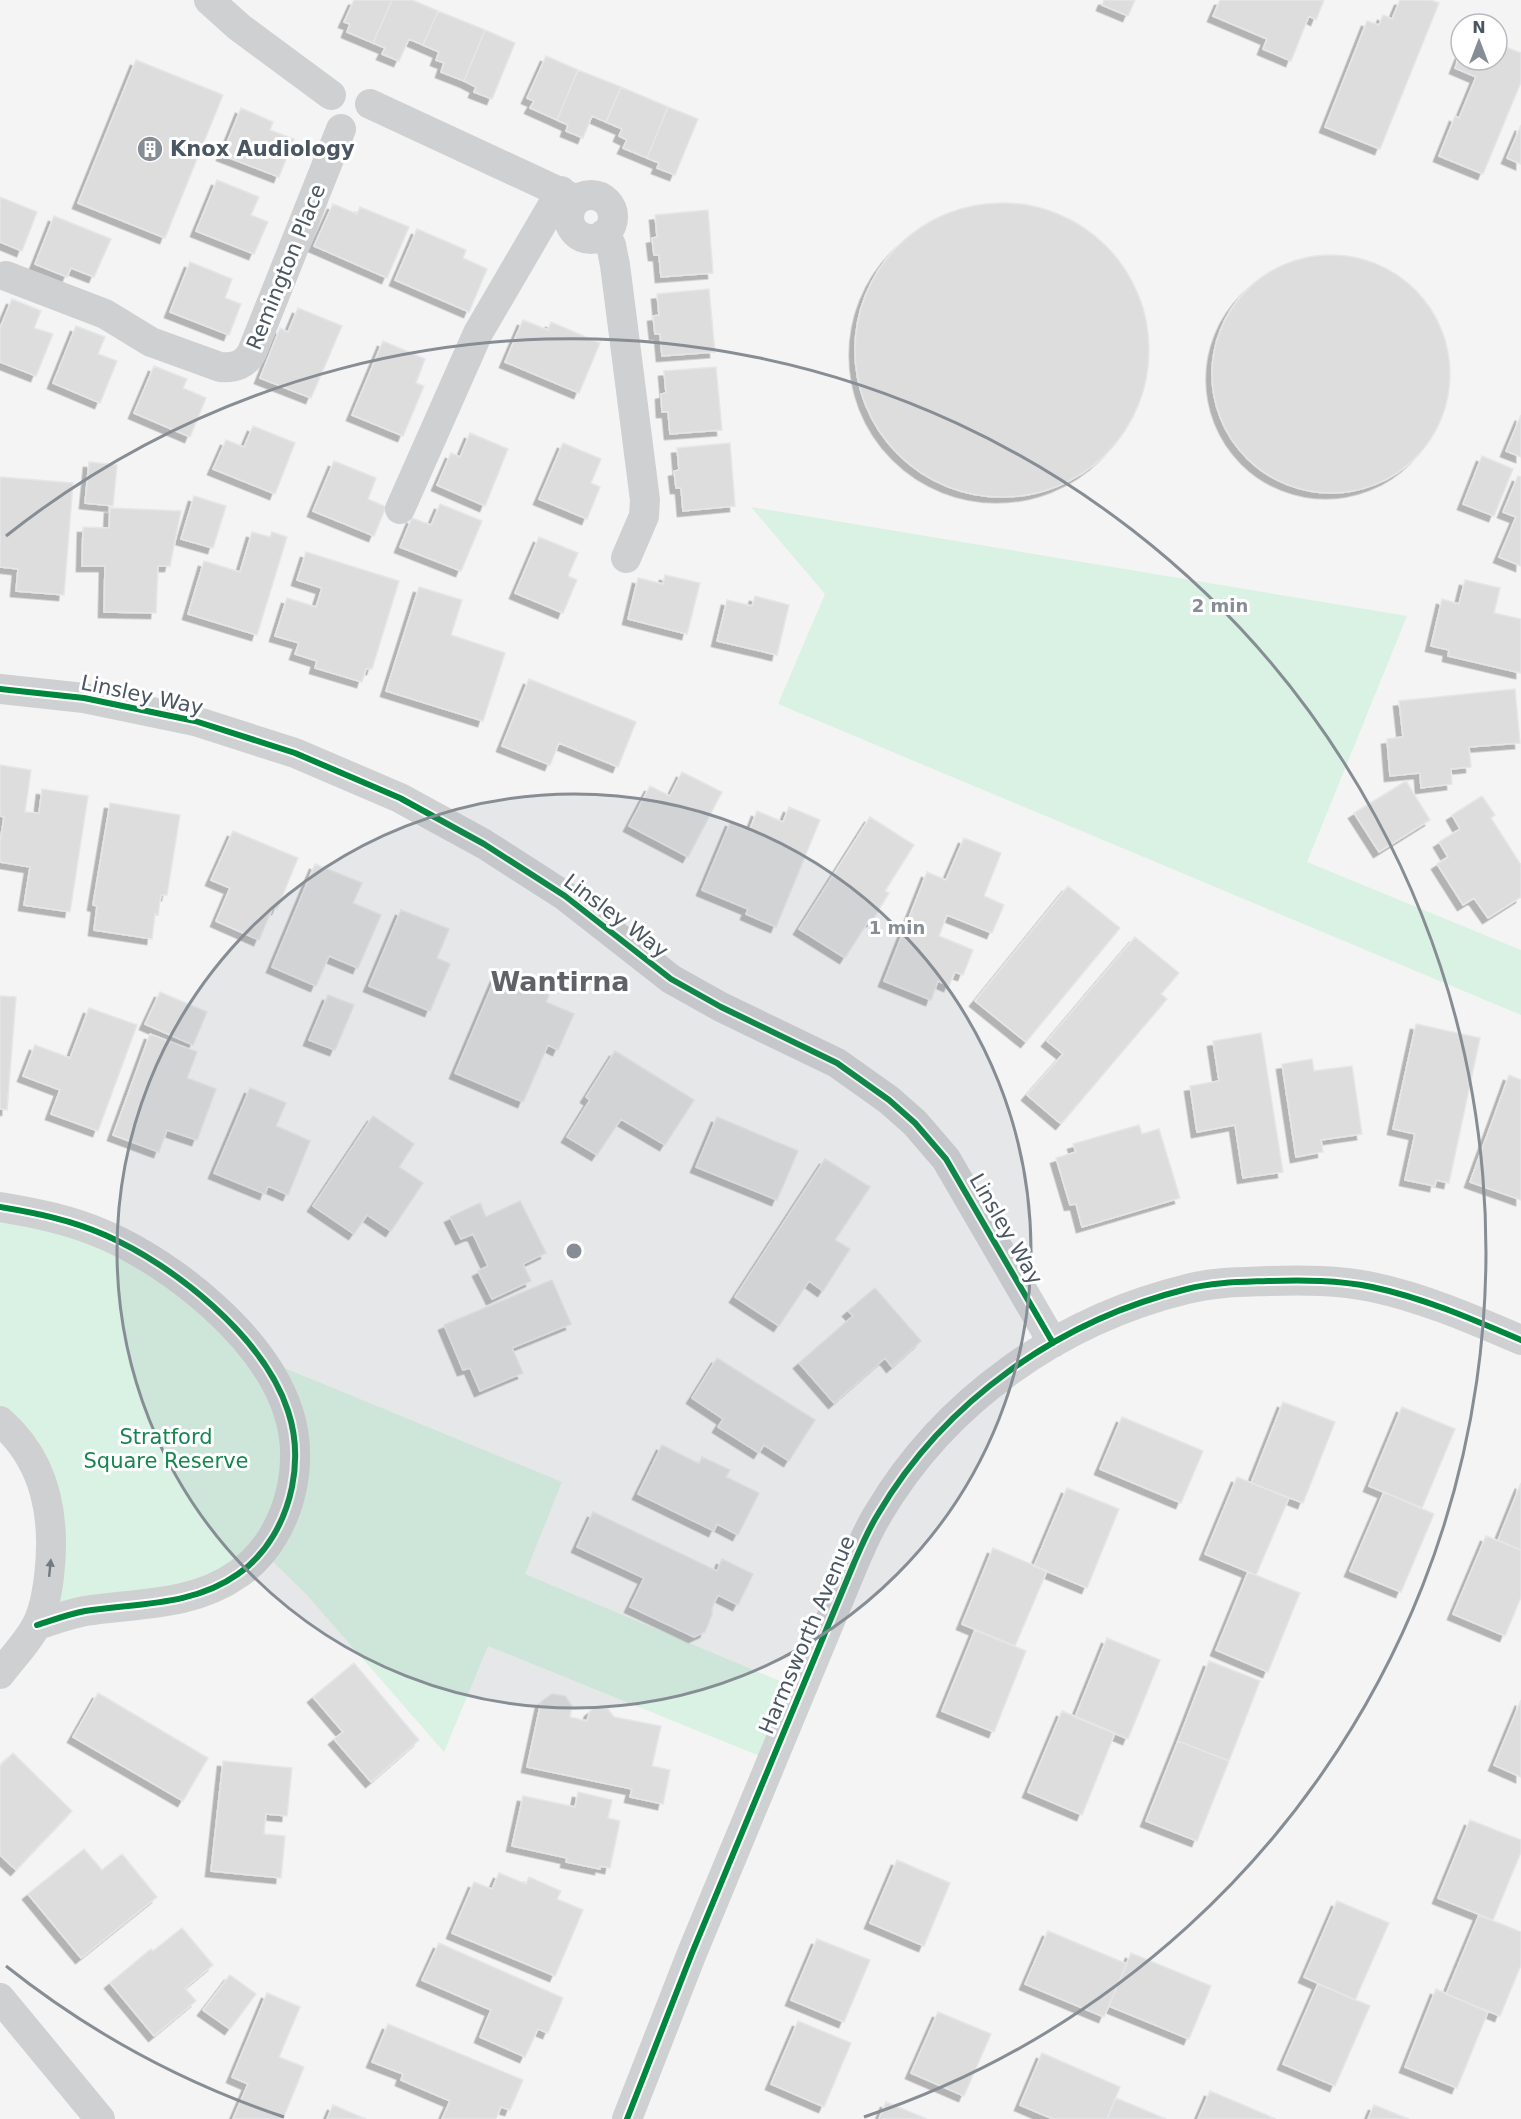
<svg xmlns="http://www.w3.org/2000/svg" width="1521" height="2119" viewBox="0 0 1521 2119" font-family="'DejaVu Sans',sans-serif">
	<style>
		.green { fill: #d9f2e3 }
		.building { fill: #ddddde; stroke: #e5e6e7; stroke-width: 1.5; filter: url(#shadow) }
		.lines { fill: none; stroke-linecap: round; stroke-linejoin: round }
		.minor { stroke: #ced0d2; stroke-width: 30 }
		.cycleway-casing { stroke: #fff; stroke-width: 10 }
		.cycleway { stroke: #00873e; stroke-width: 6 }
		.oneway { fill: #727b83 }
		.ring { fill: none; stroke: #868d94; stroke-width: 3 }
		.labels { text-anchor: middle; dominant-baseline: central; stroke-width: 6; stroke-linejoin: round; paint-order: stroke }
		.poi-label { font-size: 21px; font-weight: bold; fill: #4a5661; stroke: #fff; text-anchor: start }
		.street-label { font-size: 21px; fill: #4a5661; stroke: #fff }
		.park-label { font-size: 21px; fill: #17864f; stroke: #fff }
		.district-label { font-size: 27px; font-weight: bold; fill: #5f6368; stroke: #fff }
		.centre { fill: #868d94; stroke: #fff; stroke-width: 3 }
		.ring-label { font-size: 18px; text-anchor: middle; font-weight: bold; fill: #868d94; stroke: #fff; stroke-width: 6; stroke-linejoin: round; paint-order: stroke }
	</style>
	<defs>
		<filter id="shadow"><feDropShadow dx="-5.5" dy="5.5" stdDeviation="0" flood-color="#0004"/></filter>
	</defs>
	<rect width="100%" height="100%" fill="#f4f4f4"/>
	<path class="green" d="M751,507L1407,616L1307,862L1521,950V1015L778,704L825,594Z
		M0,1207L104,1235L260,1358L562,1482L525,1574L801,1690L772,1761L488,1646L444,1752L307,1595L262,1551L240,1573L37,1625L51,1533L0,1422Z"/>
	<path class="building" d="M354,0H392L373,43L347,32L350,24L344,22Z
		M392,0H412L438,11L423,45L409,39L399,61L382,54L385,48L373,43Z
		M1104,0H1135L1128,16L1102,5Z
		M1220,0H1324L1316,20L1309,16L1291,61L1263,49L1267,39L1213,16Z
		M1400,0H1431L1439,3L1380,149L1325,127L1367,21L1379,25L1383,15L1392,19Z
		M438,11L485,30L464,81L441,72L444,63L436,60L439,52L423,45Z
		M485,30L515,43L492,99L474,92L476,87L464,81Z
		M1503,46L1521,53V82L1483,174L1439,156L1455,116L1459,118L1476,77L1455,68L1461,53V60H1497V55L1499,56Z
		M546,56L578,70L557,120L530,108L534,101L527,98Z
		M136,60L223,95L165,238L78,203Z
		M578,70L621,87L606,122L592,116L583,138L566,131L568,125L557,120Z
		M621,87L668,107L647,158L623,148L627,140L619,136L622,129L606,122Z
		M668,107L698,119L675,175L657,168L659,163L647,158Z
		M241,108L273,122L270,130L294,139L279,177L222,155Z
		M1521,125V164L1507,158Z
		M217,180L259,197L251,215L268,222L254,254L196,231Z
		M0,197L37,212L22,251L0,242Z
		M855 350a147 147 0 1 1 294 0a147 147 0 1 1-294 0Z
		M333,204L357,214L360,207L409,227L387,278L314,246Z
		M708,210L713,273L661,277L659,255H654L652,238L657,237L655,215Z
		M54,216L111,239L94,277L71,268L67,277L35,264Z
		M417,229L466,250L463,258L487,269L469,312L395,280Z
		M1212 374a119 119 0 1 1 238 0a119 119 0 1 1-238 0Z
		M190,262L232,279L225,298L241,304L229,335L170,312Z
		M709,289L715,352L662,356L660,334H655L653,316L659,315L657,294Z
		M12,299L41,311L34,328L53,334L36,376L0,362V328Z
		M298,308L342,326L311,398L260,378L280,328L288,332Z
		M523,320L548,330L551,322L600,343L579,393L505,362Z
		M76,326L105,337L98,354L117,361L100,403L53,383Z
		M383,341L425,359L416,383L424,386L403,436L352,415Z
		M154,366L187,379L183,388L206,398L190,437L134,413Z
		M716,367L722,430L670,434L668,412H662L661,394L666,393L664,371Z
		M1521,415V457L1506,451Z
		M253,426L295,443L275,494L213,469L226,440L244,447Z
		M470,433L508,449L485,506L437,485L451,453L460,457Z
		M563,443L601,459L591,483L600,487L587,519L539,499Z
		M730,443L735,506L683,511L681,488H676L674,471L679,470L677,448Z
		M1482,456L1513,469L1494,516L1463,504Z
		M334,461L376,478L368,499L386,507L374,536L313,511Z
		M89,462L117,465L113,506L85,503Z
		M1518,476L1521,477V566L1499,557L1516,517L1503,512Z
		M0,477L73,483L64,595L16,591L18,569L0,567Z
		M194,496L226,506L213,548L181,539Z
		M440,504L482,521L461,571L400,547L412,518L431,525Z
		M110,508L181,511L170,566H158L156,613L104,612L105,566H82L83,527L109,528Z
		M252,532L270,537L272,532L287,537L257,635L188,614L204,561L240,572Z
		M539,537L578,553L568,576L577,580L563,613L515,593Z
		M306,552L399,581L372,669H366L362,682L315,668L317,661L295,654L299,643L275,636L287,598L316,607L322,588L297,580Z
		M665,575L700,583L687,634L628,619L638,578L663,584Z
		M1465,580L1500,588L1494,613L1521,619V673L1448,656L1449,650L1431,646L1442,599L1459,604Z
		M419,587L462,600L451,635L505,653L483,721L386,691Z
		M755,596L789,605L777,655L717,641L727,600L752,606Z
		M529,679L636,722L618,767L559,743L550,765L502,746Z
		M1515,689L1520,743L1469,747L1471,767L1451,769L1452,784L1421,788L1420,773L1390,776L1387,739L1403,737L1399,701Z
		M0,765L31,770L25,812L39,813L42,789L88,796L70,912L24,905L30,867L0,862V842L4,817L0,816Z
		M682,772L722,792L688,857L629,826L650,786L670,796Z
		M1406,781L1430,820L1379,852L1354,813Z
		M1482,796L1495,815L1491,818L1521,865V897L1488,918L1474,898L1463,905L1437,864L1448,857L1439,842L1460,829L1452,815Z
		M110,803L180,815L167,895H161L158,915L155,914L152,939L94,930L97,906L93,905Z
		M789,807L820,820L776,927L746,914L748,909L702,890L731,821L750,829L757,811L783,822Z
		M870,817L914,845L885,891L889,893L872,921L869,920L845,958L799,929Z
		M233,831L298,858L277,909L273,907L259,940L216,921L230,888L211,880Z
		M964,838L1001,853L984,896L1004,905L992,933L947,915L939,936L973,950L963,975L955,972L949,986L938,981L931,1000L884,981L927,872L946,880Z
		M315,864L362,883L353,903L381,915L358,968L329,956L316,986L272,967Z
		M1068,886L1120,928L1026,1042L975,1001Z
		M401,910L449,929L437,958L450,964L430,1011L369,986Z
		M1135,937L1179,973L1161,994L1167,999L1061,1124L1027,1095L1063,1054L1047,1041Z
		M515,971L538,981L534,988L549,995L546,1002L574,1014L558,1050L548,1045L523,1102L455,1073L497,974L511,979Z
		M160,992L207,1012L193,1045L145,1024Z
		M328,995L354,1005L335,1050L309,1040Z
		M0,996L16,997L7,1110L0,1109Z
		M89,1008L137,1025L98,1131L51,1114L60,1090L23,1076L35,1045L70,1058Z
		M1416,1024L1480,1038L1449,1183L1436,1180L1435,1186L1405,1180L1415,1134L1393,1129Z
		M1261,1033L1283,1172L1243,1178L1235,1125L1197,1132L1190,1086L1219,1081L1213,1041Z
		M150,1034L197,1052L187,1078L216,1089L197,1140L167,1130L159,1152L113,1135Z
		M615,1051L694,1100L665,1145L621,1119L597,1155L567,1137L590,1100L586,1097Z
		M1312,1059L1314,1071L1352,1066L1362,1134L1321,1140L1323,1152L1296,1157L1282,1064Z
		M1509,1075L1521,1080V1200L1470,1182Z
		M250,1088L286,1103L276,1126L310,1141L288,1195L268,1186L265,1194L214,1173Z
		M373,1116L414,1144L399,1167L423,1183L391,1231L367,1215L354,1234L313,1206Z
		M717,1117L798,1151L777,1200L696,1167Z
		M1139,1125L1142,1134L1159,1129L1180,1198L1082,1227L1076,1204L1070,1205L1056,1158L1076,1152L1073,1144Z
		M825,1159L870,1187L835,1240L850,1249L823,1291L809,1281L779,1326L735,1297Z
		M520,1201L546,1253L523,1264L531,1281L492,1299L478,1271L488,1266L473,1234L461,1239L450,1217L480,1203L486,1217Z
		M552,1280L571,1324L512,1348L523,1373L480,1391L470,1368L463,1370L444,1325Z
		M875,1288L921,1341L892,1367L885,1358L834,1403L799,1363L853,1316L848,1311Z
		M717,1358L815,1420L789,1461L764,1445L759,1453L718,1427L723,1419L692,1398Z
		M1283,1402L1335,1422L1303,1503L1251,1483Z
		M1402,1407L1455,1429L1422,1508L1369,1486Z
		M1122,1417L1203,1451L1181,1503L1100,1469Z
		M662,1445L699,1464L702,1457L730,1470L726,1477L759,1493L738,1535L717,1524L714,1531L638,1494Z
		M1237,1477L1289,1498L1256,1575L1205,1554Z
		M1521,1483V1550L1498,1540Z
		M1067,1488L1119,1509L1087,1588L1034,1566Z
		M1384,1492L1434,1514L1401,1592L1350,1571Z
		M593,1512L717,1571L722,1559L753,1574L738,1605L718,1595L712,1608V1614L705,1632L694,1637L630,1607L644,1578L577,1547Z
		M1486,1536L1521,1550V1597L1505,1636L1453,1614Z
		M993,1548L1047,1571L1015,1646L962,1624Z
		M1248,1572L1300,1593L1268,1672L1216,1650Z
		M975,1630L1026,1651L994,1732L942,1711Z
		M1107,1638L1160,1660L1128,1739L1075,1717Z
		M1209,1661L1260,1681L1229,1761L1178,1741Z
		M354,1663L419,1740L371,1782L334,1739L343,1732L313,1697Z
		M98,1693L208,1758L183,1801L73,1737Z
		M552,1694L565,1696L572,1706L570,1717L587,1721L590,1711L596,1707L608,1709L614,1717L661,1726L652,1766L670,1770L663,1804L630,1797L632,1789L527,1767L541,1702Z
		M1521,1700V1777L1494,1765Z
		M1062,1711L1115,1733L1082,1815L1028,1792Z
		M1178,1741L1229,1761L1197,1841L1146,1821Z
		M13,1753L72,1811L16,1870L0,1855V1766Z
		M223,1761L292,1768L287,1816L266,1814L264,1834L285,1836L281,1878L211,1871Z
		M578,1792L612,1800L608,1818L620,1821L610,1868L600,1866V1869L566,1862L567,1858L512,1846L523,1796L575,1807Z
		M1470,1820L1521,1840V1852L1493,1920L1438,1898Z
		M84,1849L102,1870L122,1854L157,1897L81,1958L28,1894Z
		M897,1860L950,1883L924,1946L870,1923Z
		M499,1873L526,1884L529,1877L561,1891L557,1899L583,1910L555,1976L452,1933L474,1882L492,1889Z
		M1337,1901L1389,1923L1355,2000L1304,1977Z
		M1479,1915L1521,1932V1965L1500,2016L1446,1994Z
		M182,1928L213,1965L185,1988L196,2001L154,2036L110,1983L151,1949L153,1951Z
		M1048,1931L1127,1964L1104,2017L1025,1984Z
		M817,1939L870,1960L844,2022L791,2000Z
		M439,1943L563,1998L548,2033L538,2029L525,2057L480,2037L491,2010L422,1980Z
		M1131,1953L1211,1986L1189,2039L1109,2006Z
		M230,1975L256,1994L230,2029L203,2010Z
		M1318,1984L1370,2006L1335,2086L1283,2064Z
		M1436,1989L1488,2012L1457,2088L1405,2067Z
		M267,1993L300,2007L279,2057L304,2067L283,2119H233L248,2084L232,2077Z
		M938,2012L991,2034L964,2096L911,2073Z
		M798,2021L851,2043L824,2107L771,2084Z
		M388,2024L523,2080L510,2110L501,2107L496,2119H442L450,2101L401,2080L403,2074L372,2062Z
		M1042,2053L1120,2087L1107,2119H1053L1020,2105Z
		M1210,2091L1276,2119H1198Z
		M1116,2098L1166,2119H1107Z
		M886,2102L927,2119H879Z
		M333,2105L366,2119H327Z
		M1374,2105L1409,2119H1368Z"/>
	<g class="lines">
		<path class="minor" d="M209,0L239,27L331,95
			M370,104L577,200
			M569 217a22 22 0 1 1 44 0a22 22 0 1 1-44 0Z
			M604,234L611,245L615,265L645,500L644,516L626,558
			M6,276L105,314L151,342L220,367C235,368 245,365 252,352L341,129
			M400,509L478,333L561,191
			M0,689L84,698L195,721L295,753L400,798L484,844L565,896L671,979L721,1007L837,1063L889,1100L915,1123L946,1159L1053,1343
			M0,1207C36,1213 71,1220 105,1235C174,1265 264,1337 288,1411C296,1435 297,1462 292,1487C285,1521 267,1554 238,1574C193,1606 138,1603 85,1611C69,1614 53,1620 37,1625
			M0,1421C47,1462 56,1518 49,1577C47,1593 44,1612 36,1626C27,1643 12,1658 0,1674
			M0,1998L100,2119
			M627,2119L692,1953L854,1563C861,1547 868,1530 878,1514C945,1400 1060,1320 1187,1289C1213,1282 1242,1282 1268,1281C1303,1280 1338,1280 1372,1287C1424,1298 1472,1319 1521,1340"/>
		<g class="cycleway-casing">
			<path id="cycleway" d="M0,689L84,698L195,721L295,753L400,798L484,844L565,896L671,979L721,1007L837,1063L889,1100L915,1123L946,1159L1053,1343
				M0,1207C36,1213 71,1220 105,1235C174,1265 264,1337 288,1411C296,1435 297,1462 292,1487C285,1521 267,1554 238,1574C193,1606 138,1603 85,1611C69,1614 53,1620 37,1625
				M627,2119L692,1953L854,1563C861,1547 868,1530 878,1514C945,1400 1060,1320 1187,1289C1213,1282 1242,1282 1268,1281C1303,1280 1338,1280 1372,1287C1424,1298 1472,1319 1521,1340"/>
		</g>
		<use href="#cycleway" class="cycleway"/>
	</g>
	<defs><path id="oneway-solid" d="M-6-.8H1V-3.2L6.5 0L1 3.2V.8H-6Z" transform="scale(1.5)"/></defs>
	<use class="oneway" href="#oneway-solid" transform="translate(50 1568) rotate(-84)"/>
	<circle cx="574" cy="1251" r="457" fill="#868d94" fill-opacity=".12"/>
	<g class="ring">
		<circle cx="574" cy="1251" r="457"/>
		<path d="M284 2117A913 913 0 0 1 6 1966M6 536A913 913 0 1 1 864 2117"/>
	</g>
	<defs>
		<g id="building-disc" transform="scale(1.35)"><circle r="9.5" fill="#868d94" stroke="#fff"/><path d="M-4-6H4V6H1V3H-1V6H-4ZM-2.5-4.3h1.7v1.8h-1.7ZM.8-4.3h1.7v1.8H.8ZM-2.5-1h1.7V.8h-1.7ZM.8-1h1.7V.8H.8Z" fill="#fff"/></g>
	</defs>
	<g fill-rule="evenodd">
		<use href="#building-disc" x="150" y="149"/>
	</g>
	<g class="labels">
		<g class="poi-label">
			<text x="170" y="149">Knox Audiology</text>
		</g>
		<g class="street-label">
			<text transform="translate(286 267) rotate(-68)">Remington Place</text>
			<text transform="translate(142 695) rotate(12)">Linsley Way</text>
			<text transform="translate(616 916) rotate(37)">Linsley Way</text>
			<text transform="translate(1006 1229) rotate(60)">Linsley Way</text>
			<text transform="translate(807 1635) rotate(-67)">Harmsworth Avenue</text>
		</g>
		<g class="park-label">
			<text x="166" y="1437">Stratford<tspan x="166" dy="24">Square Reserve</tspan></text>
		</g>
		<g class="district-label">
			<text x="560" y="981">Wantirna</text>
		</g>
	</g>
	<circle cx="574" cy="1251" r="9" class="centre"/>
	<g class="ring-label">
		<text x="1220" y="612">2 min</text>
		<text x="897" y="934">1 min</text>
	</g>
	<g transform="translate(1479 42)"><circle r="28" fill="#ffffff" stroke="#b7bbc0" stroke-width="1.5"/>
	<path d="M0-4.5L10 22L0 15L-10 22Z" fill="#868d94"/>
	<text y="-9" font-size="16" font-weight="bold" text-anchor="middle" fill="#4a5661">N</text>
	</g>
</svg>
